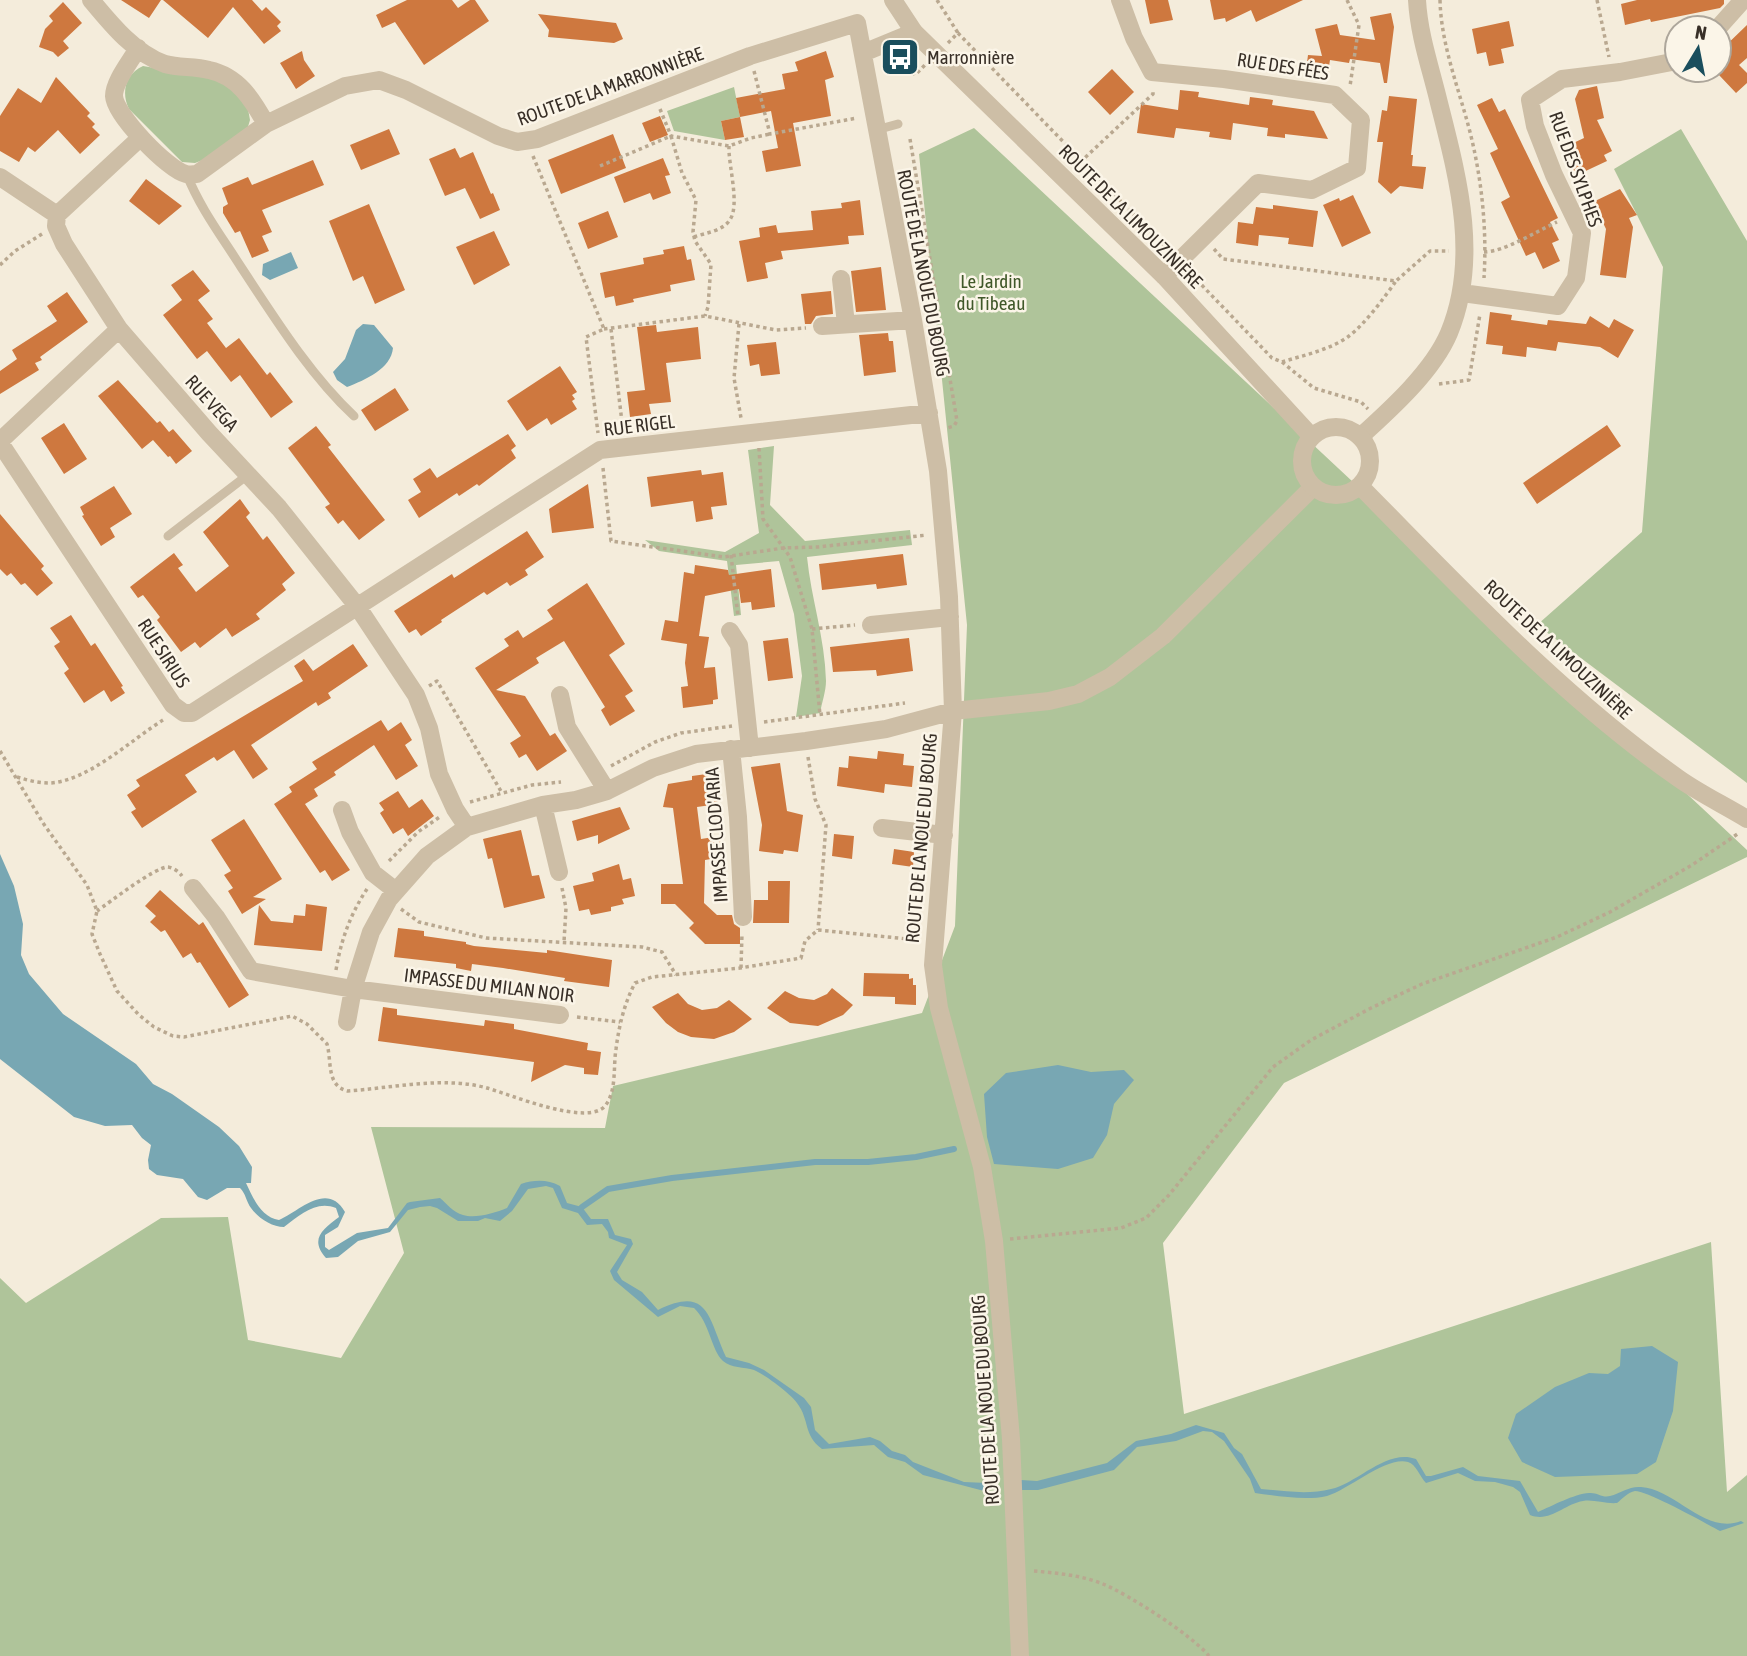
<svg xmlns="http://www.w3.org/2000/svg" width="1747" height="1656" viewBox="0 0 1747 1656" font-family="'Asap Condensed',sans-serif">
	<style>
		.green { fill: #afc49a }
		.water { fill: #78a7b3 }
		.lines { fill: none; stroke-linecap: round; stroke-linejoin: round }
		.stream { stroke: #78a7b3; stroke-width: 6 }
		.building { fill: #ce783f }
		.path { stroke: #b9a890; stroke-width: 3.5; stroke-dasharray: 3.5 3.5; stroke-linecap: butt }
		.service { stroke: #cdbea6; stroke-width: 9 }
		.minor { stroke: #cdbea6; stroke-width: 18 }
		.tertiary { stroke: #cdbea6; stroke-width: 18 }
		.labels { text-anchor: middle; dominant-baseline: central; stroke-width: 5; stroke-linejoin: round; paint-order: stroke }
		.poi-label { font-size: 19px; fill: #382f27; stroke: #fbf5e8; text-anchor: start }
		.street-label { font-size: 19px; fill: #382f27; stroke: #fbf5e8 }
		.park-label { font-size: 19px; fill: #405829; stroke: #fbf5e8 }
	</style>
	<rect width="100%" height="100%" fill="#f4ecdb"/>
	<path class="green" d="M143,66L214,78L228,83L248,109L250,120L247,130L203,160L195,163L182,162L129,109C121,93 125,74 143,66Z
		M734,87L740,117L721,121L725,140L674,131L667,111Z
		M974,128L1747,850V857L1284,1083L1163,1243L1184,1414L1711,1242L1727,1492L1747,1475V1656H0V1278L26,1303L161,1218L228,1217L248,1340L341,1358L404,1253L371,1127L605,1128L613,1086L922,1013L955,926L967,625L919,154Z
		M1681,129L1747,241V783L1537,625L1642,532L1663,267L1614,169Z
		M774,446L770,505L805,541L910,530L912,545L807,557C811,598 825,638 826,681C826,691 822,702 820,713L796,717L802,676L794,614L779,561L736,565L741,615L734,616L727,561L659,551L645,540L725,552L759,533L748,450Z"/>
	<path class="water" d="M291,252L298,268L270,280L262,275L263,264Z
		M363,324L374,325L393,348C391,369 365,380 347,387L337,380L333,372L345,359L356,330Z
		M0,854L14,886L23,924L21,955L29,974L63,1014L136,1064L153,1084L172,1094L219,1127L239,1146L252,1167L251,1183H246C253,1198 261,1217 279,1220C300,1211 327,1181 345,1212L338,1227L325,1235V1247L329,1250L357,1233L388,1228L407,1203L410,1202L440,1198C447,1204 453,1212 463,1215C475,1219 495,1213 507,1208L521,1184C534,1180 547,1179 560,1186L567,1203L582,1207L591,1219H608L615,1235L631,1239L633,1244L617,1272L622,1280L642,1292L658,1310C709,1285 708,1318 726,1357L749,1363L764,1370L804,1398L811,1407L815,1430L829,1444L870,1437L880,1441L892,1451L905,1455L913,1462L964,1482L987,1483L988,1492L923,1475L905,1462L888,1457L874,1445L822,1449C803,1435 810,1420 797,1403C791,1394 764,1374 754,1370C744,1367 731,1368 723,1361C711,1350 710,1323 694,1308L680,1306L658,1317L614,1280L610,1271L627,1245L609,1238L608,1232L602,1224L587,1225L578,1213L562,1208L553,1188L546,1186L528,1189L512,1211L500,1221L485,1218L478,1221H458L437,1208L430,1206L420,1207L408,1210L390,1232L358,1241L338,1257L326,1258C309,1239 323,1229 339,1217L336,1208C316,1200 300,1215 284,1227C272,1227 258,1218 251,1208C246,1201 246,1194 240,1188H227L207,1200L198,1197L183,1179L157,1175L149,1169L148,1160L151,1145L142,1138L132,1125L105,1126L74,1117L0,1059Z
		M1058,1065L1091,1072L1124,1070L1134,1080L1114,1104L1107,1135L1093,1158L1058,1169L994,1164L987,1137L984,1094L1006,1073Z
		M1652,1346L1678,1362L1673,1411L1656,1462L1637,1474L1555,1477L1522,1462L1508,1438L1516,1414L1555,1387L1589,1373L1608,1374L1620,1366L1621,1349Z
		M1196,1425L1224,1433L1234,1448L1242,1454L1261,1489C1284,1491 1308,1495 1331,1489C1358,1483 1387,1448 1416,1459L1426,1476H1431L1463,1467L1478,1476L1520,1481L1538,1512C1552,1506 1574,1494 1589,1493C1597,1492 1602,1498 1610,1496C1621,1493 1629,1486 1641,1487C1675,1489 1705,1535 1741,1521L1744,1523L1720,1531C1705,1523 1648,1491 1635,1491C1628,1492 1622,1499 1617,1503C1605,1504 1593,1499 1583,1501C1564,1504 1550,1523 1530,1515L1520,1492L1513,1487L1495,1482L1475,1481L1458,1473L1426,1483C1420,1477 1416,1464 1408,1462C1386,1456 1350,1489 1327,1496C1306,1501 1277,1496 1255,1493L1250,1479L1224,1441L1212,1432L1203,1431L1176,1441L1137,1447L1114,1470L1038,1490H1017L1021,1480L1037,1481L1107,1463L1136,1441L1171,1434Z"/>
	<g class="lines">
		<path class="stream" d="M582,1207L608,1189L672,1178L815,1162H868L916,1157L954,1149"/>
	</g>
	<path class="building" d="M121,0H161L149,18Z
		M163,0H252L262,11L266,7L281,22L277,26L281,31L264,44L233,7L208,38Z
		M407,0H452L458,8L470,0H475L489,21L424,65L395,22L382,28L376,15Z
		M1145,0H1168L1173,20L1150,24Z
		M1210,0H1303L1256,22L1251,10L1226,22L1225,18L1214,20Z
		M1637,0H1724V4L1720,8L1651,22L1650,19L1625,25L1621,4Z
		M63,2L82,23L63,41L69,48L58,57L53,52L39,47L45,29L53,21L49,16Z
		M1391,13L1394,27L1387,83H1384L1380,63L1350,59L1349,63L1330,60L1328,73L1306,70L1308,55L1322,56L1315,29L1337,24L1340,35L1375,40L1370,17Z
		M538,14L616,23L623,39L614,43L548,37L549,30Z
		M1509,21L1514,46L1501,49L1504,63L1489,66L1486,52L1477,54L1472,29Z
		M1747,25V58L1739,65L1747,73V83L1736,93L1719,75V52Z
		M302,51L304,60L315,76L296,89L280,63Z
		M826,51L834,77L825,80L831,116L793,123L801,166L766,172L762,151L778,148L771,111L740,117L744,137L725,140L721,121L740,117L736,98L785,89L782,74L798,71L795,62Z
		M1112,69L1134,92L1110,115L1088,92Z
		M56,77L90,113L87,116L95,124L92,127L100,135L80,154L58,130L35,152L28,147L19,162L0,151V116L18,88L41,103Z
		M1597,86L1604,118L1597,120L1612,151L1604,155L1607,161L1575,176L1568,162L1576,158L1569,145L1584,138L1575,99L1579,90Z
		M1180,90L1199,92L1198,97L1249,105L1250,97L1273,100L1272,105L1314,111L1328,139L1285,134V138L1267,136L1268,128L1233,123L1231,140L1209,137L1210,132L1176,128L1174,138L1137,133L1141,104L1178,110Z
		M1389,96L1417,99L1411,155H1413L1412,166L1426,167L1423,189L1400,186L1391,194L1378,182L1383,142H1377L1382,110L1387,111Z
		M1492,98L1499,112L1505,109L1558,218L1550,222L1559,240L1552,243L1560,261L1543,269L1535,252L1526,256L1501,202L1510,197L1490,153L1498,149L1477,105Z
		M660,116L668,135L650,142L642,123Z
		M389,129L400,154L361,170L350,145Z
		M613,134L626,168L561,194L548,160Z
		M455,148L460,158L473,152L491,194L493,193L500,210L480,219L465,188L445,196L429,159Z
		M663,158L670,175L665,176L671,193L653,200L650,193L624,203L614,177Z
		M313,160L324,185L262,210L272,232L262,236L269,251L252,258L240,231L235,233L223,213V207L228,204L222,188L248,177L252,185Z
		M146,179L182,206L159,225L129,201Z
		M1620,189L1637,215L1629,218L1633,227L1626,278L1600,275L1606,229L1593,202Z
		M1353,195L1371,233L1342,247L1323,205L1339,198L1340,201Z
		M860,200L864,235L848,236L849,244L781,251L783,259L765,263L768,278L747,282L739,241L760,237L759,228L776,225L778,233L813,230L811,211L842,208L841,203Z
		M369,204L405,290L375,304L363,276L353,281L329,221Z
		M1273,205L1318,211L1313,247L1288,244L1289,238L1259,235L1258,246L1236,243L1238,222L1253,224L1256,207L1273,209Z
		M608,211L618,237L588,249L578,223Z
		M494,231L510,265L474,285L456,247Z
		M684,246L687,260L691,259L695,280L670,285L671,291L633,299L634,302L616,306L614,296L605,298L600,273L644,264L643,258L664,254L663,250Z
		M881,267L886,310L856,312L851,271Z
		M193,270L210,291L198,300L213,319L207,323L226,348L239,338L267,375L270,372L293,402L271,418L240,375L231,382L207,351L197,359L163,315L182,300L171,285Z
		M831,291L833,314L816,316L811,324H805L801,294Z
		M67,292L88,322L40,357L42,360L35,363L39,370L0,394V371L17,359L12,350L57,321L47,306Z
		M1490,312L1512,315L1511,320L1547,325L1548,320L1586,324L1590,316L1609,328L1614,319L1634,330L1618,358L1600,347L1558,342L1556,351L1527,347L1526,357L1502,354L1503,346L1486,344Z
		M656,325L657,332L698,327L701,359L666,363L671,402L649,404L651,414L630,417L627,392L645,390L637,327Z
		M888,333L889,341H893L896,372L864,376L859,335Z
		M776,342L780,374L761,376L759,364L750,366L747,345Z
		M560,366L577,392L572,395L575,399L572,401L577,409L551,425L547,418L527,431L507,401Z
		M118,380L157,423L160,421L169,432L173,429L192,451L176,464L170,456L168,457L153,440L142,449L98,396Z
		M395,388L409,410L375,431L361,410Z
		M64,423L87,459L64,474L41,438Z
		M1607,425L1621,446L1537,504L1523,483Z
		M316,426L331,445L328,447L385,520L359,540L343,520L338,524L332,516L325,507L330,504L288,448Z
		M508,434L516,446L511,450L516,458L479,486L477,484L459,496L457,493L419,518L408,500L421,492L413,479L430,468L437,478Z
		M701,470L702,475L723,472L727,505L711,507L713,519L696,522L693,501L651,507L647,477Z
		M588,484L594,528L552,533L549,509Z
		M114,486L132,514L110,528L115,537L101,546L82,516L84,515L80,507Z
		M240,499L250,513L246,517L263,540L267,536L295,573L282,584L286,590L256,614L260,619L232,637L226,628L200,648L195,642L181,652L157,620L160,617L143,595L138,598L130,587L174,553L183,565L178,568L196,592L229,566L203,532Z
		M0,514L44,566L41,569L53,583L37,596L25,583L21,585L11,573L7,576L0,569Z
		M527,531L544,557L525,570L528,575L510,586L507,582L487,595L484,592L441,620L442,622L421,636L416,629L409,633L394,611L452,574L454,578Z
		M903,554L907,585L877,589L876,584L822,590L819,564Z
		M695,565L728,570L729,575L771,569L775,607L752,610L751,602L741,603L739,589L705,596L699,636L709,637L704,668L715,667L718,699L713,700V704L683,708L681,687L688,686L685,663L687,644L661,640L665,620L678,622L684,572L694,574Z
		M587,583L625,644L609,655L633,691L625,696L635,711L610,726L601,710L605,707L564,641L536,658L539,663L496,690L525,696L550,736L555,733L567,751L537,771L526,754L519,758L510,743L521,736L475,668L509,646L504,639L518,630L523,638L553,619L547,610Z
		M71,615L91,646L95,643L123,686L121,687L125,693L111,702L104,690L84,703L64,673L69,669L54,646L60,642L50,628Z
		M788,638L793,678L768,681L763,641Z
		M909,638L913,671L877,676L876,670L833,672L830,647Z
		M353,644L368,666L328,693L331,698L318,706L316,702L251,745L268,769L253,779L234,750L217,761L214,757L185,775L197,792L142,828L131,812L136,809L127,795L140,786L136,780L303,681L294,666L304,659L313,671Z
		M381,720L388,731L401,722L412,740L405,745L418,766L396,780L374,745L334,772L336,775L314,789L318,796L305,804L350,870L332,881L325,870L320,873L274,804L292,792L289,787L317,769L312,762Z
		M878,751L904,754L903,765L914,766L912,787L885,784L884,793L837,786L839,767L848,768L849,756L877,759Z
		M780,763L787,811L803,815L798,852L784,850L783,854L759,851L762,825L751,767Z
		M714,773L718,804L697,807L701,839L720,836L723,857L705,860L704,903L717,915H732L734,924L740,928V944H705L689,928L694,923L675,904H661V884H683L673,808L663,807L668,784L692,780V776Z
		M398,791L409,808L422,799L434,816L408,836L403,828L393,834L380,813L384,810L379,803Z
		M620,807L630,829L598,844V835L577,841L572,821Z
		M244,819L282,879L253,897L266,899L242,914L228,891L233,888L224,875L231,871L211,840Z
		M521,830L532,876L539,875L545,898L504,908L492,858L488,859L483,839Z
		M834,834L854,836L852,859L832,856Z
		M894,849L914,852L913,867L892,864Z
		M619,864L623,880L631,878L635,896L622,899L624,904L611,907V911L591,915L589,909L579,911L573,886L594,881L592,873Z
		M768,881H790L789,923H753L754,900H768Z
		M160,890L199,925L203,922L249,995L229,1008L200,962L197,963L191,953L183,958L165,930L161,932L150,922L156,916L145,906Z
		M306,904L327,907L322,951L254,945L259,905L271,921L293,923L294,915L305,916Z
		M398,928L424,931V936L466,942V944L474,946L547,953V950L612,960L609,987L564,981L565,978L503,968L472,964L471,971L456,968V964L394,957Z
		M864,973L909,974V979L913,978V985H916V1005L895,1004V997L863,996Z
		M832,988L853,1005L843,1015L818,1026L790,1023L767,1008L785,991L799,998L814,1000L827,994Z
		M678,993L688,1004L702,1010L717,1008L729,1000L752,1019L734,1032L714,1039L691,1037L678,1032L666,1023L652,1007Z
		M383,1007L397,1009V1015L484,1026L485,1020L514,1024V1029L588,1043L587,1050L601,1052L598,1075L584,1074V1068L565,1065L531,1082L534,1062L378,1041Z"/>
	<g class="lines">
		<path class="path" d="M937,0L958,33
			M1347,0L1359,25L1350,86
			M1440,0C1441,45 1459,89 1470,132C1482,180 1487,230 1484,278
			M1597,0L1609,57
			M948,43L958,33L1167,249
			M898,57L915,75L925,65
			M754,71L770,134L857,118
			M660,109L671,136L729,146L751,138L770,134
			M910,139L957,421L954,426L947,428
			M533,156L604,329L586,337L598,433
			M600,166L671,136L682,173L696,200L693,232L695,241L711,264L708,307L705,316
			M1075,167L1153,94V89
			M694,237C705,233 722,231 729,221C741,207 728,165 729,146
			M1214,249L1223,259L1396,281L1430,251H1449
			M1484,252C1504,252 1537,231 1557,222
			M0,265L15,251L42,234
			M1192,275L1272,358L1282,362C1304,355 1330,350 1349,336C1365,324 1384,298 1396,281
			M739,324L734,378L741,418
			M604,329L705,316L776,330L806,328
			M611,329L623,431
			M1282,362L1314,388L1361,402L1368,409
			M1439,384L1469,380L1480,314
			M759,448L763,519L790,557L812,629L820,715
			M603,468L611,541L724,557L783,548L818,547L927,535
			M731,555L738,616
			M812,629L855,625
			M429,686L437,681L502,793
			M764,722L905,703
			M0,751L43,823L87,885L97,911L92,934L100,954L117,991L139,1015L154,1027L173,1036L184,1037L292,1016L307,1024L327,1044C332,1062 326,1086 348,1091C391,1088 445,1076 487,1088C509,1094 587,1127 605,1106C617,1091 613,1067 616,1049C619,1026 624,1004 635,983L652,977L740,968L801,958L805,941L818,930L918,940
			M808,757L815,799L826,825L818,930
			M611,766L655,742L681,733L732,726
			M17,777C27,780 38,783 49,783C87,782 131,740 163,720
			M470,802L532,785L561,782
			M389,861L418,832L441,816
			M562,888L566,908L564,942
			M401,909L419,922L486,938L642,947L662,952L676,975
			M97,911C110,902 155,867 168,867C174,868 179,872 182,876
			M741,968L742,933
			M336,970C341,940 350,915 367,889
			M577,1017L620,1022
			M1010,1239L1121,1228L1146,1218L1169,1195L1273,1067L1311,1040L1371,1008L1422,984L1557,937L1610,912L1692,865L1739,833
			M1034,1571C1056,1573 1081,1575 1103,1584C1128,1594 1193,1636 1209,1656"/>
		<path class="service" d="M876,130L898,124
			M187,175C200,208 222,237 241,267C274,317 310,375 354,416
			M168,536L249,474"/>
		<path class="minor" d="M91,0C110,23 135,54 165,64C179,68 194,66 209,70C238,76 252,99 266,124
			M1120,0L1134,38L1152,72L1224,79L1335,95L1361,120L1357,168L1312,190L1258,183L1164,276
			M1718,28L1743,0
			M138,48C131,61 114,81 114,96C115,115 168,170 186,174C189,175 194,174 197,174L266,124L345,86L379,80L406,90L498,136L517,142L537,139L750,56L857,23L913,320L938,471L949,597L953,711L933,965L939,1008L982,1167L994,1241L1011,1439L1020,1656
			M863,53L914,32
			M0,177L57,215
			M57,215L56,226L64,244L119,329L209,433L279,508L357,606L416,695L429,728L439,774L455,809L467,827
			M57,215L140,138
			M841,279L846,324
			M1462,293L1558,306L1576,278L1582,233L1554,175L1535,126L1530,100L1562,79L1620,72L1677,61
			M822,326L913,320
			M1360,437C1391,409 1433,371 1449,333C1480,258 1458,178 1439,103C1431,69 1419,36 1417,0
			M0,441L119,329
			M0,443L173,705L184,713H192L600,450L929,413
			M871,625L950,617
			M730,631L739,645L750,748
			M560,695L567,727L607,791
			M731,749L738,817L743,917
			M543,805L559,872
			M342,810L350,832L373,873L396,891
			M882,828L944,835
			M193,888L216,917L251,971L353,989L560,1015
			M347,1022L353,989L371,932L389,899L427,856L467,827L543,805L576,800L607,791L653,768L696,754L806,741L886,729L953,711L1049,701L1078,694L1110,677L1163,636L1313,487"/>
		<path class="tertiary" d="M893,0L914,32L1164,276L1312,437
			M1302 461a34 34 0 1 1 68 0a34 34 0 1 1-68 0Z
			M1360,486C1461,588 1560,695 1678,778C1699,793 1724,805 1747,819"/>
	</g>
	<defs>
		<g id="bus-square" transform="scale(2.0125)"><rect x="-9" y="-9" width="18" height="18" rx="4" fill="#1a4e5d" stroke="#fbf5e8"/><path d="M-5-6H5V4H4V6H2V4H-2V6H-4V4H-5ZM-3.5-4V0h7V-4ZM-3.5 1.2v1.5H-2V1.2ZM2 1.2v1.5H3.5V1.2Z" fill="#fff"/></g>
	</defs>
	<g fill-rule="evenodd">
		<use href="#bus-square" x="900" y="57"/>
	</g>
	<g class="labels">
		<g class="poi-label">
			<text x="927" y="57">Marronnière</text>
		</g>
		<g class="street-label">
			<text transform="translate(1283 66) rotate(9)">RUE DES FÉES</text>
			<text transform="translate(610 86) rotate(-20)">ROUTE DE LA MARRONNIÈRE</text>
			<text transform="translate(1576 169) rotate(70)">RUE DES SYLPHES</text>
			<text transform="translate(1131 216) rotate(45)">ROUTE DE LA LIMOUZINIÈRE</text>
			<text transform="translate(924 273) rotate(79)">ROUTE DE LA NOUE DU BOURG</text>
			<text transform="translate(212 403) rotate(48)">RUE VEGA</text>
			<text transform="translate(639 425) rotate(-7)">RUE RIGEL</text>
			<text transform="translate(1558 649) rotate(43)">ROUTE DE LA LIMOUZINIÈRE</text>
			<text transform="translate(164 653) rotate(57)">RUE SIRIUS</text>
			<text transform="translate(716 835) rotate(-94)">IMPASSE CLOD'ARIA</text>
			<text transform="translate(921 838) rotate(-85)">ROUTE DE LA NOUE DU BOURG</text>
			<text transform="translate(489 985) rotate(7)">IMPASSE DU MILAN NOIR</text>
			<text transform="translate(985 1400) rotate(-94)">ROUTE DE LA NOUE DU BOURG</text>
		</g>
		<g class="park-label">
			<text x="991" y="281">Le Jardin<tspan x="991" dy="22">du Tibeau</tspan></text>
		</g>
	</g>
	<g transform="translate(1698 49) rotate(10)"><circle r="33" fill="#fbf5e8" stroke="#ada69b" stroke-width="2"/>
	<path d="M0-5L12 26L0 18L-12 26Z" fill="#1a4e5d"/>
	<text y="-10" font-size="19" font-weight="bold" text-anchor="middle" fill="#382f27">N</text>
	</g>
</svg>
